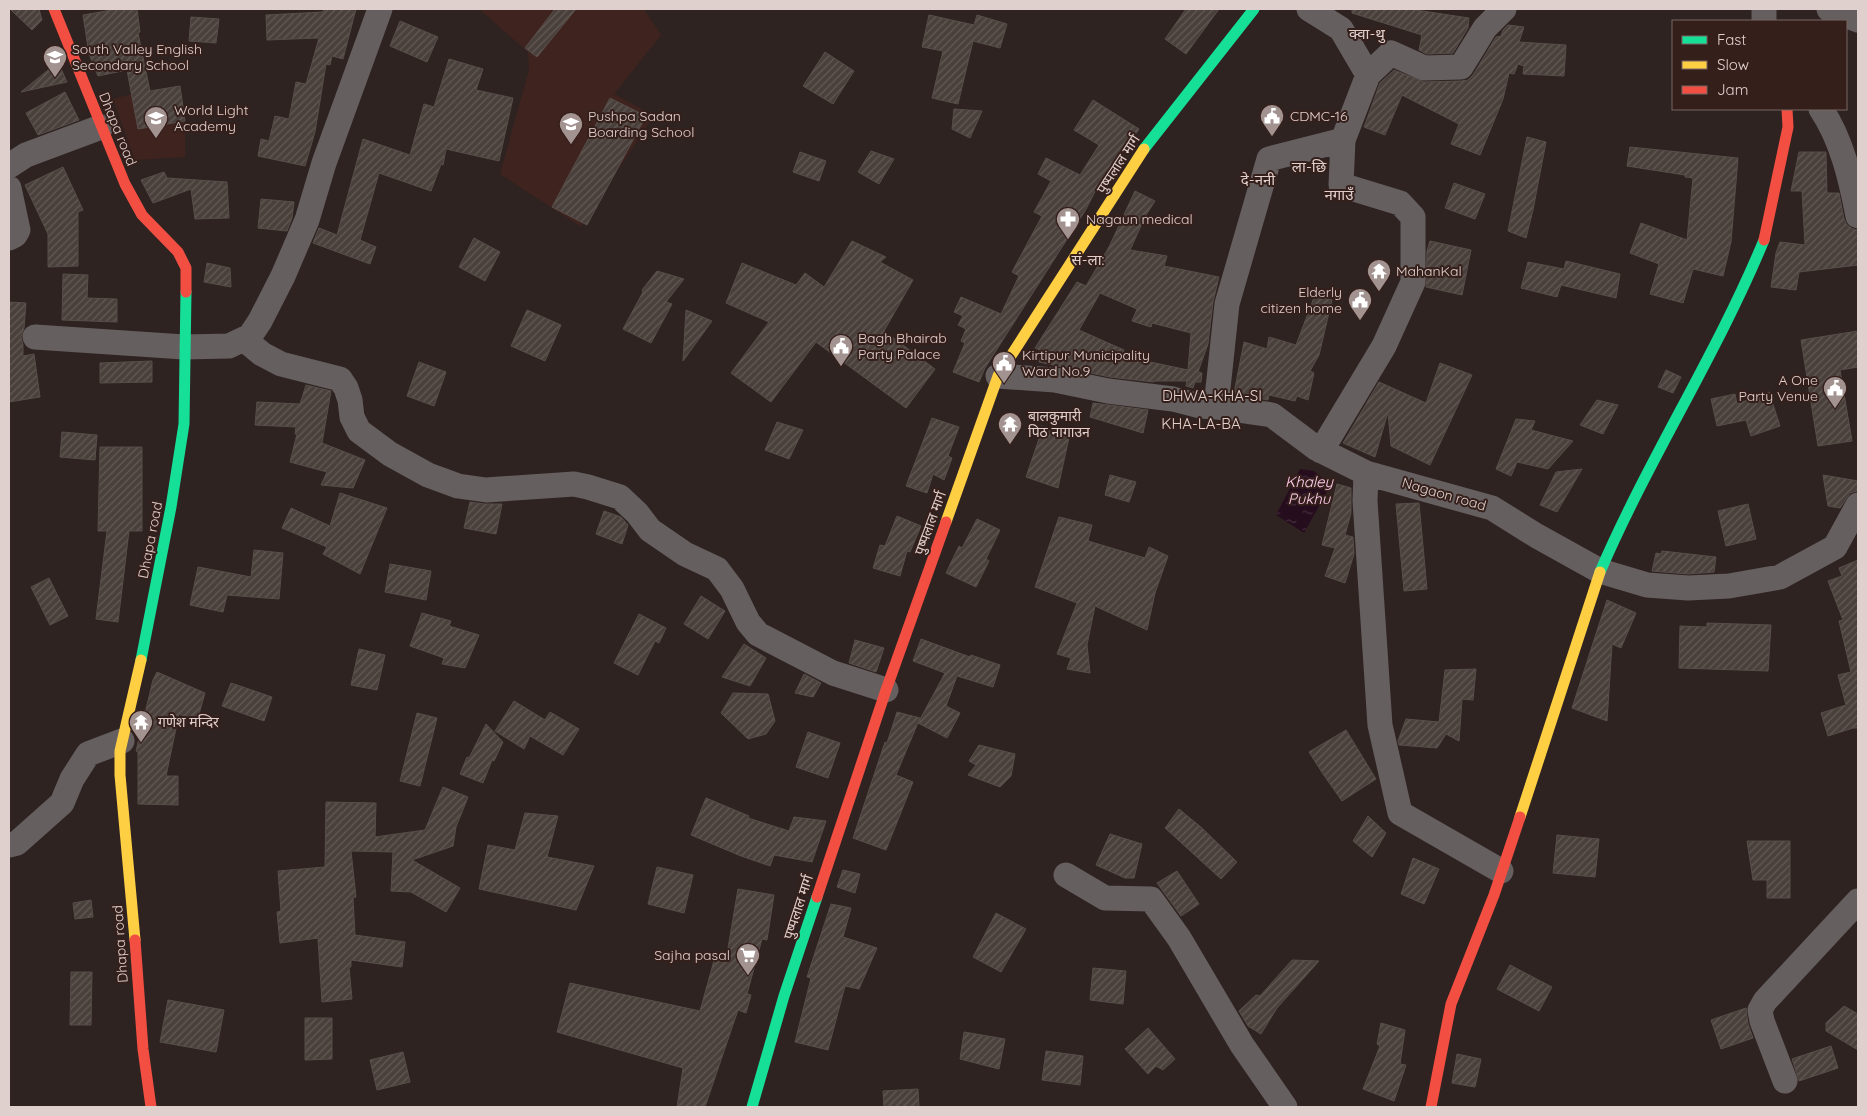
<svg xmlns="http://www.w3.org/2000/svg" width="1867" height="1116" viewBox="0 0 1867 1116" font-family="Quicksand,'Noto Sans Devanagari',sans-serif">
	<style>
		.built { fill: #3f231f }
		.water { fill: url(#water-ripples) }
		.building { fill: url(#building-hatch); stroke: #574d49; fill-rule: evenodd }
		.lines { fill: none; stroke-linecap: round; stroke-linejoin: round }
		.street { stroke: #655f60; stroke-width: 25 }
		.fast { stroke: #16e098; stroke-width: 11 }
		.slow { stroke: #ffcf43; stroke-width: 11 }
		.jam { stroke: #f24e42; stroke-width: 11 }
		.labels { text-anchor: middle; dominant-baseline: central; stroke-width: 4; stroke-linejoin: round; paint-order: stroke }
		.poi-label { font-size: 14px; fill: #e0d0cd; stroke: #351f1b; text-anchor: start }
		.street-label { font-size: 14px; fill: #e0d0cd; stroke: #351f1b }
		.neighbourhood-label { font-size: 15px; fill: #e0d0cd; stroke: #351f1b }
		.water-label { font-size: 15px; font-style: italic; fill: #feceee; stroke: #351f1b }
	</style>
	<defs>
		<pattern id="water-ripples" width="26" height="14" patternUnits="userSpaceOnUse" patternTransform="scale(1.25)"><rect width="26" height="14" fill="#260d1e"/><path d="M2 4q2-2 4 0t4 0M15 11q2-2 4 0t4 0" fill="none" stroke="#452f3e"/></pattern>
		<pattern id="building-hatch" width="6" height="6" patternUnits="userSpaceOnUse" patternTransform="scale(1.25)"><rect width="6" height="6" fill="#493f3b"/><path d="M-1 1l2-2M0 6l6-6M5 7l2-2" fill="none" stroke="#635a56"/></pattern>
	</defs>
	<rect width="100%" height="100%" fill="#2f2321"/>
	<path class="built" d="M479,9H644L661,35L614,94L654,116L580,226L500,174L529,70L528,52Z
		M180,86L185,121V157L135,160L113,99L132,94Z"/>
	<path class="water" d="M1300,469L1314,471L1331,485L1304,533L1276,515Z"/>
	<path class="building" d="M10,9H39L42,20L32,30Z
		M118,9H137L140,32L138,33L150,91L180,86L185,121L138,129L127,70L98,76L89,54L83,15Z
		M324,9H356L343,59L332,56L330,65L326,64L315,132L305,166L258,156L261,139L269,141L275,116L289,119L296,82L306,84L319,38L267,40L266,15L323,12Z
		M555,9H576L537,57L525,48Z
		M1186,9H1219L1186,54L1165,39Z
		M1352,9H1409L1469,18L1468,28L1453,53L1427,54L1419,50L1422,35L1352,13Z
		M929,15L974,25L977,15L1007,24L1000,48L973,41L958,104L932,98L943,51L922,47Z
		M191,17L219,19L216,43L189,41Z
		M400,21L438,37L427,62L390,46Z
		M1508,25L1524,27L1519,42L1566,45L1564,76L1523,74L1524,66L1518,64L1514,74L1509,73L1503,99L1480,155L1451,144L1459,124L1402,95L1385,135L1364,127L1380,83L1394,70L1424,82L1461,81L1468,80L1473,75L1496,37L1501,36L1503,30Z
		M825,52L854,71L833,104L803,86Z
		M449,59L483,69L476,90L513,98L499,161L446,149L443,165L441,164L431,191L379,173L360,240L376,247L370,264L313,243L319,228L337,235L363,139L410,155L424,104L434,107Z
		M58,62L67,82L21,92Z
		M65,92L79,120L38,135L26,113Z
		M610,98L646,116L587,225L552,207Z
		M1093,100L1139,129L1106,178L1103,176L1085,211L985,368L979,382L953,372L965,343L961,341L966,329L958,325L963,316L954,312L961,297L1001,314L1019,276L1012,272L1042,216L1034,212L1051,181L1038,174L1046,158L1080,175L1099,145L1074,130Z
		M954,109L982,111L970,138L952,129Z
		M1527,137L1546,142L1533,210L1526,238L1508,231Z
		M1630,147L1738,158L1731,242L1723,276L1693,269L1683,303L1650,294L1659,264L1630,253L1641,223L1687,240L1693,178L1685,177V175L1627,166Z
		M871,151L894,159L879,184L858,172Z
		M800,152L826,161L819,181L793,172Z
		M1799,152H1826L1827,193H1839L1844,219L1847,225L1853,229L1858,230V265L1799,272L1796,290L1771,287L1776,253L1780,242L1805,245L1802,191H1791Z
		M63,167L83,210L78,212V266L48,267V234L25,185Z
		M164,172L167,178L227,182L229,218L195,219L191,189L153,203L141,180Z
		M1454,183L1485,194L1475,219L1445,208Z
		M1135,191L1155,201L1146,215L1130,250L1167,256L1164,266L1219,277L1213,302L1208,344L1198,372L1202,373L1201,382H1195L1193,388L1186,386L1187,381H1154V382L1110,377L1039,362L1042,351L1035,348L1077,282L1086,286L1109,247ZM1100,293L1137,309L1132,321L1151,327L1152,323L1191,333L1188,370L1122,356L1124,350L1079,330Z
		M261,199L294,202L292,218L287,231L258,228Z
		M474,238L500,252L485,281L459,267Z
		M852,241L886,257L880,262L913,280L884,331L935,369L906,408L816,342L771,402L731,373L769,322L726,303L742,263L796,285L805,273L824,287Z
		M1430,241L1471,250L1462,295L1426,287L1427,251Z
		M1566,261L1620,274L1616,298L1561,285L1557,297L1521,288L1528,262L1564,269Z
		M207,263L230,268L231,287L204,282Z
		M657,271L684,279L666,302L672,304L651,343L623,329L643,292L642,290Z
		M63,274L88,275L87,298L117,299V322L62,320Z
		M1315,295L1332,300L1319,355L1310,371L1314,373L1308,400L1297,396L1295,401L1269,395L1268,400L1234,393L1244,342L1267,349L1269,337L1296,345Z
		M9,302L26,303L24,328L21,337L23,345V356L34,354L40,397L9,402Z
		M527,310L561,325L545,361L511,346Z
		M686,310L712,321L683,361Z
		M1858,331V367L1840,370L1852,441L1818,446L1801,340Z
		M152,361V382L100,383V363Z
		M419,362L446,372L434,406L407,396Z
		M1440,363L1472,375L1430,465L1391,446L1388,412L1375,457L1343,443L1379,382L1426,403Z
		M1666,370L1681,377L1673,393L1658,387Z
		M306,385L331,391L322,443L365,460L353,488L321,485L327,472L290,462L297,434H295L296,427L255,425L257,402L300,404Z
		M1769,392L1780,426L1751,436L1746,420L1717,426L1711,399L1735,394L1737,404Z
		M1597,400L1618,405L1603,434L1580,425Z
		M1093,403L1148,410L1143,433L1090,417Z
		M932,418L959,427L948,456L952,458L944,480L933,474L927,493L906,486Z
		M1516,419L1535,421L1531,430L1573,441L1548,469L1517,462L1511,476L1496,469Z
		M777,422L803,430L789,459L765,450Z
		M1041,426L1070,433L1058,488L1026,477L1040,436Z
		M62,432L97,435L95,460L60,457Z
		M100,447H142V531H129L118,622L96,619L107,531H98Z
		M1582,469L1557,512L1540,505L1556,472Z
		M1110,475L1136,482L1129,502L1105,495Z
		M1823,475L1858,481L1857,491L1850,493L1840,508L1828,506Z
		M1337,484L1351,488V513L1345,535L1353,537L1354,554L1345,583L1325,576L1335,548L1322,545Z
		M340,493L387,508L360,574L323,554L327,547L282,528L291,508L330,526Z
		M470,502L484,504H502L496,534L464,528Z
		M1419,503L1427,589L1404,591L1396,504Z
		M1748,504L1756,539L1726,546L1718,511Z
		M604,511L621,517L628,525L622,544L596,534Z
		M897,516L921,526L910,552L907,551L900,576L873,568L880,545L885,546Z
		M1059,517L1092,525L1088,541L1145,558L1149,547L1168,556L1155,593L1147,630L1095,606L1087,645L1090,673L1067,669L1071,658L1057,654L1077,603L1035,587Z
		M977,519L1000,530L986,559L989,561L976,587L946,573L959,546L962,548Z
		M254,550L283,553L279,599L227,595L223,612L190,605L198,567L251,577Z
		M1662,551L1716,557L1714,572L1688,574L1652,571L1656,553L1661,554Z
		M1858,560V728H1853L1828,736L1821,713L1846,705L1838,675L1851,672L1839,621L1843,620L1828,581L1842,576L1839,568Z
		M390,564L431,571L426,600L385,592Z
		M49,578L68,616L50,625L31,587Z
		M701,596L725,611L708,639L684,624Z
		M1607,600L1636,613L1621,648L1612,644L1607,721L1572,708Z
		M422,613L451,621L449,626L479,635L465,668L442,664L444,658L410,646Z
		M639,614L666,628L659,643L655,641L638,675L614,663Z
		M1707,623L1771,625L1768,671L1679,668L1680,626L1707,627Z
		M921,639L970,657L971,655L1000,665L993,687L957,676L946,706L960,713L947,738L918,723L945,673L913,661Z
		M855,640L884,648L876,672L849,663Z
		M744,644L766,658L750,686L722,677Z
		M359,649L385,655L377,690L351,685Z
		M1476,669L1473,700L1462,699L1459,741L1446,734L1437,748L1399,745L1398,741L1406,719L1439,722L1445,670Z
		M157,672L205,693L197,721L179,714L166,776H178V805L138,804V752L136,751L153,680Z
		M804,674L821,683L813,697L795,693Z
		M231,683L272,697L264,721L222,706Z
		M733,693L768,694L775,721L766,734L748,739L721,713Z
		M514,701L545,720L550,712L579,729L563,755L530,736L524,749L495,731Z
		M897,712L920,718L896,775L913,782L886,850L853,838L885,742L887,743Z
		M417,713L437,718L420,786L400,781Z
		M486,724L503,742L494,761L492,760L483,783L460,774L467,757L469,758Z
		M1346,730L1376,779L1342,801L1323,774L1309,752Z
		M808,732L840,743L828,778L796,767Z
		M979,745L1015,754L1011,776L1000,787L968,775L976,765L969,761Z
		M443,787L468,797L456,827L453,846L412,860L460,888L446,912L411,892L391,891L393,852L351,851L356,897L353,898L355,935L405,942L402,967L351,960V967H349L352,999L322,1002L318,938L280,943L277,912L281,911L278,871L325,867L326,802L376,803L375,837L425,830Z
		M706,798L749,816L748,818L789,831L794,817L826,821L812,862L774,855L770,866L741,856L691,835Z
		M1179,809L1202,828L1237,862L1221,879L1165,828Z
		M525,813L558,816L547,857L594,866L576,910L479,889L488,845L515,850Z
		M1368,816L1386,833L1372,857L1353,841Z
		M1110,834L1142,844L1134,878H1125L1096,865Z
		M1557,835L1599,839L1595,877L1553,873Z
		M1747,841H1790V898H1767V880H1753Z
		M1413,858L1439,869L1424,904L1401,894Z
		M657,867L693,875L684,913L648,904Z
		M843,870L860,874L855,893L837,887Z
		M1177,871L1199,904L1181,916L1157,883Z
		M738,889L774,895L767,940L762,939L747,994L751,995L746,1013L738,1010L705,1107H677L683,1068L557,1032L570,983L700,1011L715,957L726,960Z
		M91,900L93,917L75,919L73,903Z
		M831,904L851,908L843,937L877,948L859,989L845,986L828,1050L795,1042L811,978L807,977Z
		M996,913L1026,929L1001,972L973,957Z
		M1292,960L1319,961L1277,1008L1261,1034L1248,1026L1239,1011L1256,995L1260,996Z
		M1510,965L1552,987L1539,1011L1497,989Z
		M1093,968L1126,971L1123,1004L1090,1000Z
		M71,972H92L91,1025H70Z
		M168,1000L224,1010L216,1052L160,1042Z
		M1844,1006L1858,1014V1050L1826,1031V1023Z
		M1746,1008L1748,1024L1753,1038L1721,1049L1711,1020Z
		M305,1018H332V1059L305,1060Z
		M1381,1023L1405,1030L1400,1064L1406,1065L1394,1101L1363,1089L1380,1046L1377,1044Z
		M1148,1028L1175,1059L1163,1070L1156,1066L1148,1074L1125,1049Z
		M964,1032L1005,1039L999,1069L960,1059Z
		M1831,1046L1838,1068L1799,1081L1792,1059Z
		M1046,1051L1083,1056L1080,1085L1042,1080Z
		M403,1052L410,1082L377,1090L370,1060Z
		M1457,1054L1481,1059L1475,1087L1452,1083Z
		M918,1089L919,1107H884L883,1091Z"/>
	<g class="lines">
		<path class="street" d="M1829,9L1858,20
			M1764,21V9
			M1368,75L1391,53L1424,68L1461,67L1485,28L1504,9
			M1821,109C1842,140 1851,180 1858,216
			M9,166L26,155L101,127
			M9,188L18,230L15,235L9,238
			M35,337L184,347L229,346L250,336L260,321L283,276L307,220L324,163L380,9
			M245,340L262,354L281,364L340,379L346,388L350,400L352,417L359,431L390,454L428,475L458,486L486,490L574,484L588,487L620,497L637,513L650,530L685,554L717,569L732,589L748,622L758,634L833,673L886,690
			M998,376L1055,380L1108,391L1173,399L1200,406L1216,407L1272,415L1316,448L1366,473L1492,508L1537,536L1600,571L1647,585L1688,588L1729,586L1780,577L1835,547L1858,505
			M1216,407L1227,304L1269,159L1343,140L1368,75L1341,29L1309,9
			M1321,451L1384,346L1413,282V217L1400,203L1341,185L1343,140
			M1366,473L1365,501L1380,725L1400,813L1501,871
			M9,845L17,843L62,803L72,779L88,754L122,741
			M1066,875L1105,898L1151,899L1179,938L1242,1045L1285,1107
			M1785,1081L1762,1021L1760,1010L1765,1001L1858,901"/>
		<path class="fast" d="M1144,149L1254,9
			M1600,572C1649,458 1717,354 1764,240
			M141,660L171,507L184,424L186,292
			M752,1107L784,996L817,897"/>
		<path class="slow" d="M946,522L998,376L1144,149
			M1520,817L1600,572
			M135,940L120,775V751L141,660"/>
		<path class="jam" d="M54,9L125,184L142,215L178,252L186,268V292
			M1764,240L1788,127L1787,109
			M817,897L886,690L946,522
			M135,940L143,1049L151,1107
			M1431,1107L1451,1004L1494,895L1520,817"/>
	</g>
	<defs>
		<g id="school-pin" transform="scale(1.25)"><path d="M0 17L-7.5 6A9.5 9.5 0 1 1 7.5 6Z" fill="#a29391" stroke="#351f1b"/><path d="M0-5L7-2L0 1L-7-2ZM-4 1L0 2.5L4 1V4Q0 6-4 4Z" fill="#fff"/></g>
		<g id="civic-pin" transform="scale(1.25)"><path d="M0 17L-7.5 6A9.5 9.5 0 1 1 7.5 6Z" fill="#a29391" stroke="#351f1b"/><path d="M-.6-6.5H3V-4.5H.6V-3L4-1V1h2V6H-6V1h2V-1L-.6-3ZM-1.2 2.5V6h2.4V2.5Z" fill="#fff"/></g>
		<g id="pharmacy-pin" transform="scale(1.25)"><path d="M0 17L-7.5 6A9.5 9.5 0 1 1 7.5 6Z" fill="#a29391" stroke="#351f1b"/><path d="M-2-6h4v4h4v4h-4v4h-4v-4h-4v-4h4Z" fill="#fff"/></g>
		<g id="temple-pin" transform="scale(1.25)"><path d="M0 17L-7.5 6A9.5 9.5 0 1 1 7.5 6Z" fill="#a29391" stroke="#351f1b"/><path d="M0-6L5-2H3V0L6.5 2.5H4V6H1.5V3h-3V6H-4V2.5H-6.5L-3 0V-2H-5Z" fill="#fff"/></g>
		<g id="supermarket-pin" transform="scale(1.25)"><path d="M0 17L-7.5 6A9.5 9.5 0 1 1 7.5 6Z" fill="#a29391" stroke="#351f1b"/><path d="M-6-5.5h2.5l.6 2H6L4.5 2H-2.5L-4.4-4H-6ZM-1.5 3.2a1.3 1.3 0 1 0 .1 0ZM3 3.2a1.3 1.3 0 1 0 .1 0Z" fill="#fff"/></g>
	</defs>
	<g fill-rule="evenodd">
		<use href="#school-pin" x="55" y="57"/>
		<use href="#civic-pin" x="1272" y="116"/>
		<use href="#school-pin" x="156" y="118"/>
		<use href="#school-pin" x="571" y="124"/>
		<use href="#pharmacy-pin" x="1068" y="219"/>
		<use href="#temple-pin" x="1379" y="271"/>
		<use href="#civic-pin" x="1360" y="300"/>
		<use href="#civic-pin" x="841" y="346"/>
		<use href="#civic-pin" x="1004" y="363"/>
		<use href="#civic-pin" x="1835" y="388"/>
		<use href="#temple-pin" x="1010" y="424"/>
		<use href="#temple-pin" x="141" y="722"/>
		<use href="#supermarket-pin" x="748" y="955"/>
	</g>
	<g class="labels">
		<g class="poi-label">
			<text x="72" y="49">South Valley English<tspan x="72" dy="16">Secondary School</tspan></text>
			<text x="174" y="110">World Light<tspan x="174" dy="16">Academy</tspan></text>
			<text x="588" y="116">Pushpa Sadan<tspan x="588" dy="16">Boarding School</tspan></text>
			<text x="1290" y="116">CDMC-16</text>
			<text x="1086" y="219">Nagaun medical</text>
			<text x="1396" y="271">MahanKal</text>
			<text x="1342" y="292" text-anchor="end">Elderly<tspan x="1342" dy="16">citizen home</tspan></text>
			<text x="858" y="338">Bagh Bhairab<tspan x="858" dy="16">Party Palace</tspan></text>
			<text x="1022" y="355">Kirtipur Municipality<tspan x="1022" dy="16">Ward No.9</tspan></text>
			<text x="1818" y="380" text-anchor="end">A One<tspan x="1818" dy="16">Party Venue</tspan></text>
			<text x="1028" y="416">बालकुमारी<tspan x="1028" dy="16">पिठ नागाउन</tspan></text>
			<text x="158" y="722">गणेश मन्दिर</text>
			<text x="730" y="955" text-anchor="end">Sajha pasal</text>
		</g>
		<g class="street-label">
			<text transform="translate(118 129) rotate(68)">Dhapa road</text>
			<text transform="translate(1118 164) rotate(-57)">पुष्पलाल मार्ग</text>
			<text transform="translate(1444 494) rotate(16)">Nagaon road</text>
			<text transform="translate(930 523) rotate(-70)">पुष्पलाल मार्ग</text>
			<text transform="translate(150 540) rotate(-79)">Dhapa road</text>
			<text transform="translate(798 907) rotate(-72)">पुष्पलाल मार्ग</text>
			<text transform="translate(120 944) rotate(-94)">Dhapa road</text>
		</g>
		<g class="neighbourhood-label">
			<text x="1367" y="33">क्वा-थु</text>
			<text x="1309" y="166">ला-छि</text>
			<text x="1258" y="179">दे-ननी</text>
			<text x="1339" y="194">नगाउँ</text>
			<text x="1088" y="259">सं-ला:</text>
			<text x="1212" y="395">DHWA-KHA-SI</text>
			<text x="1201" y="423">KHA-LA-BA</text>
		</g>
		<g class="water-label">
			<text x="1309" y="481">Khaley<tspan x="1309" dy="17">Pukhu</tspan></text>
		</g>
	</g>
	<rect width="1867" height="1116" fill="none" stroke="#e0d0cd" stroke-width="20"/>
	<rect x="1672" y="20" width="175" height="90" fill="#351f1b" stroke="#796662"/>
	<rect x="1682" y="36" width="25" height="8" fill="#16e098" stroke="#796662"/>
	<text x="1717" y="45" font-size="15" fill="#e0d0cd">Fast</text>
	<rect x="1682" y="61" width="25" height="8" fill="#ffcf43" stroke="#796662"/>
	<text x="1717" y="70" font-size="15" fill="#e0d0cd">Slow</text>
	<rect x="1682" y="86" width="25" height="8" fill="#f24e42" stroke="#796662"/>
	<text x="1717" y="95" font-size="15" fill="#e0d0cd">Jam</text>
</svg>
